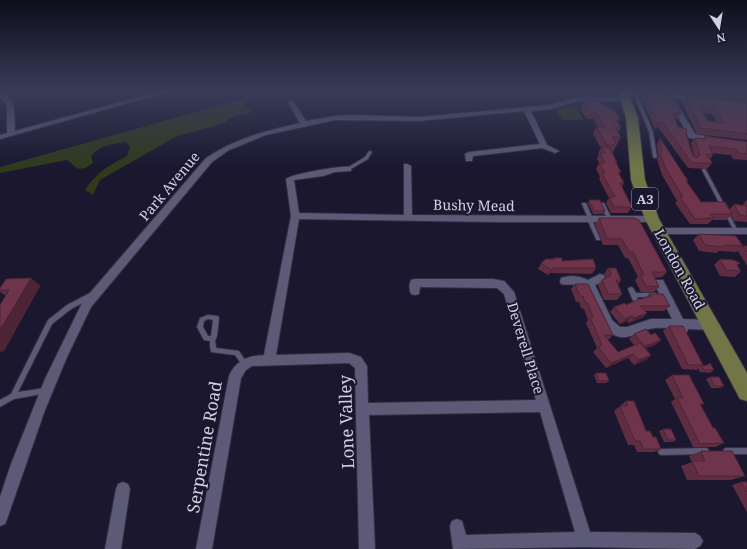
<svg xmlns="http://www.w3.org/2000/svg" width="747" height="549" viewBox="0 0 747 549" font-family="'Noto Serif',serif">
	<style>
		.green { fill: #303a1a }
		.lines { fill: none; stroke-linecap: round; stroke-linejoin: round }
		.service-casing { stroke: #333043; stroke-width: 2 }
		.minor-casing { stroke: #333043; stroke-width: 2 }
		.primary-casing { stroke: #333043; stroke-width: 2 }
		.service { fill: #5d5a78; fill-rule: evenodd }
		.minor { fill: #5d5a78; fill-rule: evenodd }
		.primary { fill: #727647; fill-rule: evenodd }
		.wall { fill: #5e2d41; fill-rule: evenodd }
		.shaded-wall { fill: #4c2435 }
		.building { fill: #6d344c; stroke: #4c2435; fill-rule: evenodd }
		.labels { text-anchor: middle; dominant-baseline: central; stroke-width: 4; stroke-linejoin: round; paint-order: stroke }
		.shield { fill: #1a172f; stroke: #9a98ac; stroke-width: 1 }
		.shield-label { font-size: 13px; font-weight: bold; fill: #d1d0e1 }
		.street-label { font-size: 14px; fill: #d1d0e1; stroke: #1a172f }
		.near-street-label { font-size: 17px; fill: #d1d0e1; stroke: #1a172f }
	</style>
	<rect width="100%" height="100%" fill="#1a172f"/>
	<path class="green" d="M246,98H249L244,107L251,109L253,112L229,118L226,122L215,126L177,136L100,180L93,195L85,190C98,171 107,167 127,156L130,147L126,142C113,144 98,145 91,157L93,163L85,168L78,169L67,160L0,173V167Z
		M575,107L584,120H562L556,109Z"/>
	<g class="lines">
		<g class="service-casing">
			<path id="service" d="M634,92L637,93L653,132L657,157L656,158H655L653,157L649,132L633,93Z
				M369,151H370L372,152L368,159L349,170H347V168L365,157Z
				M703,169H704L706,170L738,231V232L736,233L734,231L702,170Z
				M582,203H586L593,219L592,220L600,239V240H596V239L587,219L588,218L582,204Z
				M600,203H604L612,219V220H608L600,204Z
				M631,287L633,288L636,293H656L657,295L656,297H637L639,301L638,303H634L628,289L629,288Z
				M90,293H94L95,295L94,297L71,309L52,324L18,392L45,388L47,389L48,391L47,393L14,399L0,407V400L11,394L48,320L67,305Z
				M208,315L218,316L219,318L217,336L215,341L216,348L239,351L247,363L246,365L244,366L242,365L235,355L211,352L210,346V341L204,340L197,327L200,318ZM208,319L213,320L211,336H208L203,327L204,321Z
				M706,448L708,449L709,451L708,453L706,454L661,455L659,454L658,452L659,450L661,449Z
				M726,448H747V454H726L724,453L723,451L724,449Z"/>
		</g>
		<g class="minor-casing">
			<path id="minor" d="M0,92C17,97 14,116 15,131L157,92H168L0,139V135L7,133V104L0,97Z
				M627,92H651L697,97L700,99L697,101L630,94Z
				M626,97L629,99L628,100L574,102L551,109L531,111L547,145L559,151L555,153L542,148L473,156L472,161H466L465,154L469,152L540,144L524,111L419,121L335,120L266,135L229,150L212,162L91,307L67,357L45,410L7,519L5,524L0,526V497L11,464L45,379L83,301L206,158C236,138 265,131 300,123L288,102L289,101H293L306,121L335,116L350,115L419,117L550,105L574,98Z
				M672,102H676L695,134L710,137V141L689,138L671,103Z
				M404,164H407L411,166L412,215L652,216L656,219L652,222H493L299,219L276,355L349,353L361,357L367,366L368,403L536,400L504,294L497,288L420,287L419,294L415,295L411,294C409,290 409,284 411,280L415,279H493L504,281L514,292L590,532L695,533L700,536L703,541L700,546L695,549L585,547L453,549L450,526L452,521L457,519L462,521L466,535L575,532L540,412L369,415L375,549H359L355,368L349,363L252,366L246,370L241,378L212,549H196L229,376C236,360 248,356 264,355L291,216L286,179C291,174 342,165 351,167V171L335,172L323,176L294,180L299,213L404,215Z
				M658,228H747V234H658L653,231Z
				M600,274L604,275L605,278L604,281L595,285L612,320L620,327H627L651,319H672L654,283L655,280H663L683,319L710,320L714,322L715,325L714,328L710,330L688,329L687,332L683,334L679,332L677,328C668,328 658,327 649,329C639,331 630,339 620,337C596,332 601,301 585,288C579,282 569,286 561,284L560,281L561,278C570,275 580,276 588,280Z
				M123,482L128,484L130,489L121,549H105L116,489L118,484Z"/>
		</g>
		<g class="primary-casing">
			<path id="primary" d="M618,92H628L638,118L645,180L659,219L747,373V401L740,399L645,219L631,180L626,118Z"/>
		</g>
		<use href="#service" class="service"/>
		<use href="#minor" class="minor"/>
		<use href="#primary" class="primary"/>
	</g>
	<path class="wall" d="M575,92H603L602,95L575,94Z
		M644,92H652L681,113L678,119L675,118L678,127L686,134L693,156L694,157L691,143L695,138L703,139L705,136L747,142V160L733,159L731,155L712,153L713,155L710,159L712,163L707,169L688,168L658,127L655,129L641,97Z
		M658,92H747V101Z
		M585,96L620,119L618,123L621,127L618,133L621,137L613,152H612L617,162L616,164L621,172L619,174L624,183L622,187L632,207L628,213H611L606,203L609,198L599,179L600,177L596,169L599,163L597,159L599,154L598,153L601,148L593,134L596,127H598L593,119H587L580,109Z
		M685,96L747,102V140L697,134L681,101ZM703,113L712,114L717,122L707,121Z
		M660,138L688,181L687,182L701,202L729,210L734,204L744,206L743,204L747,200V222L734,221L731,215L727,220H712L708,224H690L675,203L677,201L662,175L657,159L658,156L657,144Z
		M589,200L605,211L603,214H593L588,203Z
		M599,218L667,272L662,277L655,278L659,287L654,292H641L635,280L638,277L628,258H625L618,245H603L595,224Z
		M699,234L742,246H747V266L738,251L736,252L719,251L717,253L699,251L693,240Z
		M554,258L562,261L596,268L592,274L550,273L548,275L538,269L541,263L553,259Z
		M720,259L737,265L741,271L735,277L720,276L714,265Z
		M608,268L621,280L618,285L622,294L617,300H604L598,285L602,280L606,277L604,274Z
		M31,278L40,286L4,351L6,296L0,292V288Z
		M575,284L613,335L608,340L618,352L634,345L629,339L634,334L651,335L661,340L655,345L646,348L651,355L646,360L634,365L628,358L606,368L593,352L597,348L586,323L588,320L584,309L581,308L579,302H576L571,289Z
		M649,294L670,306L664,311H645L647,313L642,318L629,323L627,321L620,324L610,312L614,307L626,305L643,299L647,297Z
		M669,326L703,365L702,366L706,365L710,363L714,370L710,373L700,372L698,368L697,370L682,369L663,331Z
		M596,373L609,381L606,383H597L594,375Z
		M672,375L704,404L701,405L713,428L724,443L715,447H693L671,402L675,399L665,380Z
		M710,377L724,386L720,388H711L706,379Z
		M626,401L646,431L653,437L661,449L654,452H637L634,445H628L614,411Z
		M663,429L676,440L673,442H664L659,431Z
		M701,451L745,476L731,480H687L681,466L692,462L689,456Z
		M741,482H747V512L732,485Z"/>
	<path class="shaded-wall" d="M662,121L658,127L655,129L658,124Z
		M553,268L550,273L548,275L551,270Z
		M31,278L40,286L4,351L0,352V330Z
		M647,313L642,318L629,323L634,318Z
		M632,316L627,321L620,324L625,319Z
		M661,340L655,345L640,351L645,346Z
		M633,354L628,358L606,368L611,363Z
		M651,355L646,360L634,365L639,360Z"/>
	<path class="building" d="M645,92H652L671,94L681,113H672L678,127L687,129L686,134L693,156L697,158L700,155L695,138L706,139L705,136L747,142V154L738,153L736,149L709,146L713,155L706,154L712,163H692L662,121L658,124Z
		M716,92H747V95Z
		M585,96H589L615,111L620,119H615L621,127H614L621,137H612L617,145H607L596,127H605L596,112H590L583,102H586Z
		M685,96L747,102V134L701,128ZM700,107L716,109L724,123L707,121Z
		M660,138L688,181H686L701,202H725L732,214H710L714,218L695,219L680,197H683L666,169L660,153L662,151Z
		M601,147H609L617,162L615,161L621,172H618L624,183H620L632,207H614L609,197H615L602,173H605L599,163H605L600,153H605Z
		M589,200H600L605,211H594Z
		M734,204L747,206V216L740,215Z
		M599,218H634L639,220L667,272H652L659,287L646,286L640,275H644L633,252H629L622,239H607Z
		M699,234L736,236L743,246L725,245L723,247L705,245Z
		M743,246H747V252Z
		M554,258H562V261L593,259L596,268H553L551,270L541,263L546,259H554Z
		M720,259L734,260L740,263L737,265L741,271L726,270Z
		M608,268H616L621,280H616L622,294H608L602,280L610,276L611,272Z
		M31,278L0,330V305L9,290L0,291V288L6,279Z
		M575,284H588L613,335H604L618,352L640,343L651,355L639,360L633,354L611,363L598,347L602,345L590,317H593L588,303H585L583,296H580Z
		M649,294H663L670,306H640L647,313L634,318L632,316L625,319L614,307L625,303L626,305L639,299H643L645,297H651Z
		M669,326H683L703,365H688Z
		M646,329L651,335L655,333L661,340L645,346L634,334Z
		M710,363L714,370H704L702,366L708,365Z
		M596,373H606L609,381H599Z
		M672,375H689L704,404H700L713,428H715L724,443L700,444L677,398H683Z
		M710,377H719L724,386H715Z
		M626,401H634L646,431H650L653,437H656L661,449H643L640,441H635L620,406H628Z
		M663,429H671L676,440H668Z
		M701,451H732L745,476H699L692,461H705Z
		M741,482H747V492Z"/>
	<linearGradient id="sky" x2="0" y2="1"><stop stop-color="#0e0d1a"/><stop offset="0.54" stop-color="#383c58"/><stop offset="1" stop-color="#383c58" stop-opacity="0"/></linearGradient>
	<rect width="747" height="169" fill="url(#sky)"/>
	<g class="labels">
		<rect class="shield" x="632" y="188" width="26" height="22" rx="3"/>
		<g class="shield-label">
			<text x="645" y="199">A3</text>
		</g>
		<g class="street-label">
			<text transform="translate(169 186) rotate(-50)">Park Avenue</text>
			<text transform="translate(474 205) rotate(1)">Bushy Mead</text>
			<text transform="translate(680 269) rotate(61)">London Road</text>
			<text transform="translate(526 348) rotate(73)">Deverell Place</text>
		</g>
		<g class="near-street-label">
			<text transform="translate(346 422) rotate(-92)">Lone Valley</text>
			<text transform="translate(204 447) rotate(-80)">Serpentine Road</text>
		</g>
	</g>
	<g transform="translate(719 28) rotate(168)" stroke="#1a172f" stroke-width="3" paint-order="stroke">
	<path d="M0-3L7 15L0 10L-7 15Z" fill="#d1d0e1"/>
	<text y="-6" font-size="11" font-weight="bold" text-anchor="middle" fill="#d1d0e1">N</text>
	</g>
</svg>
